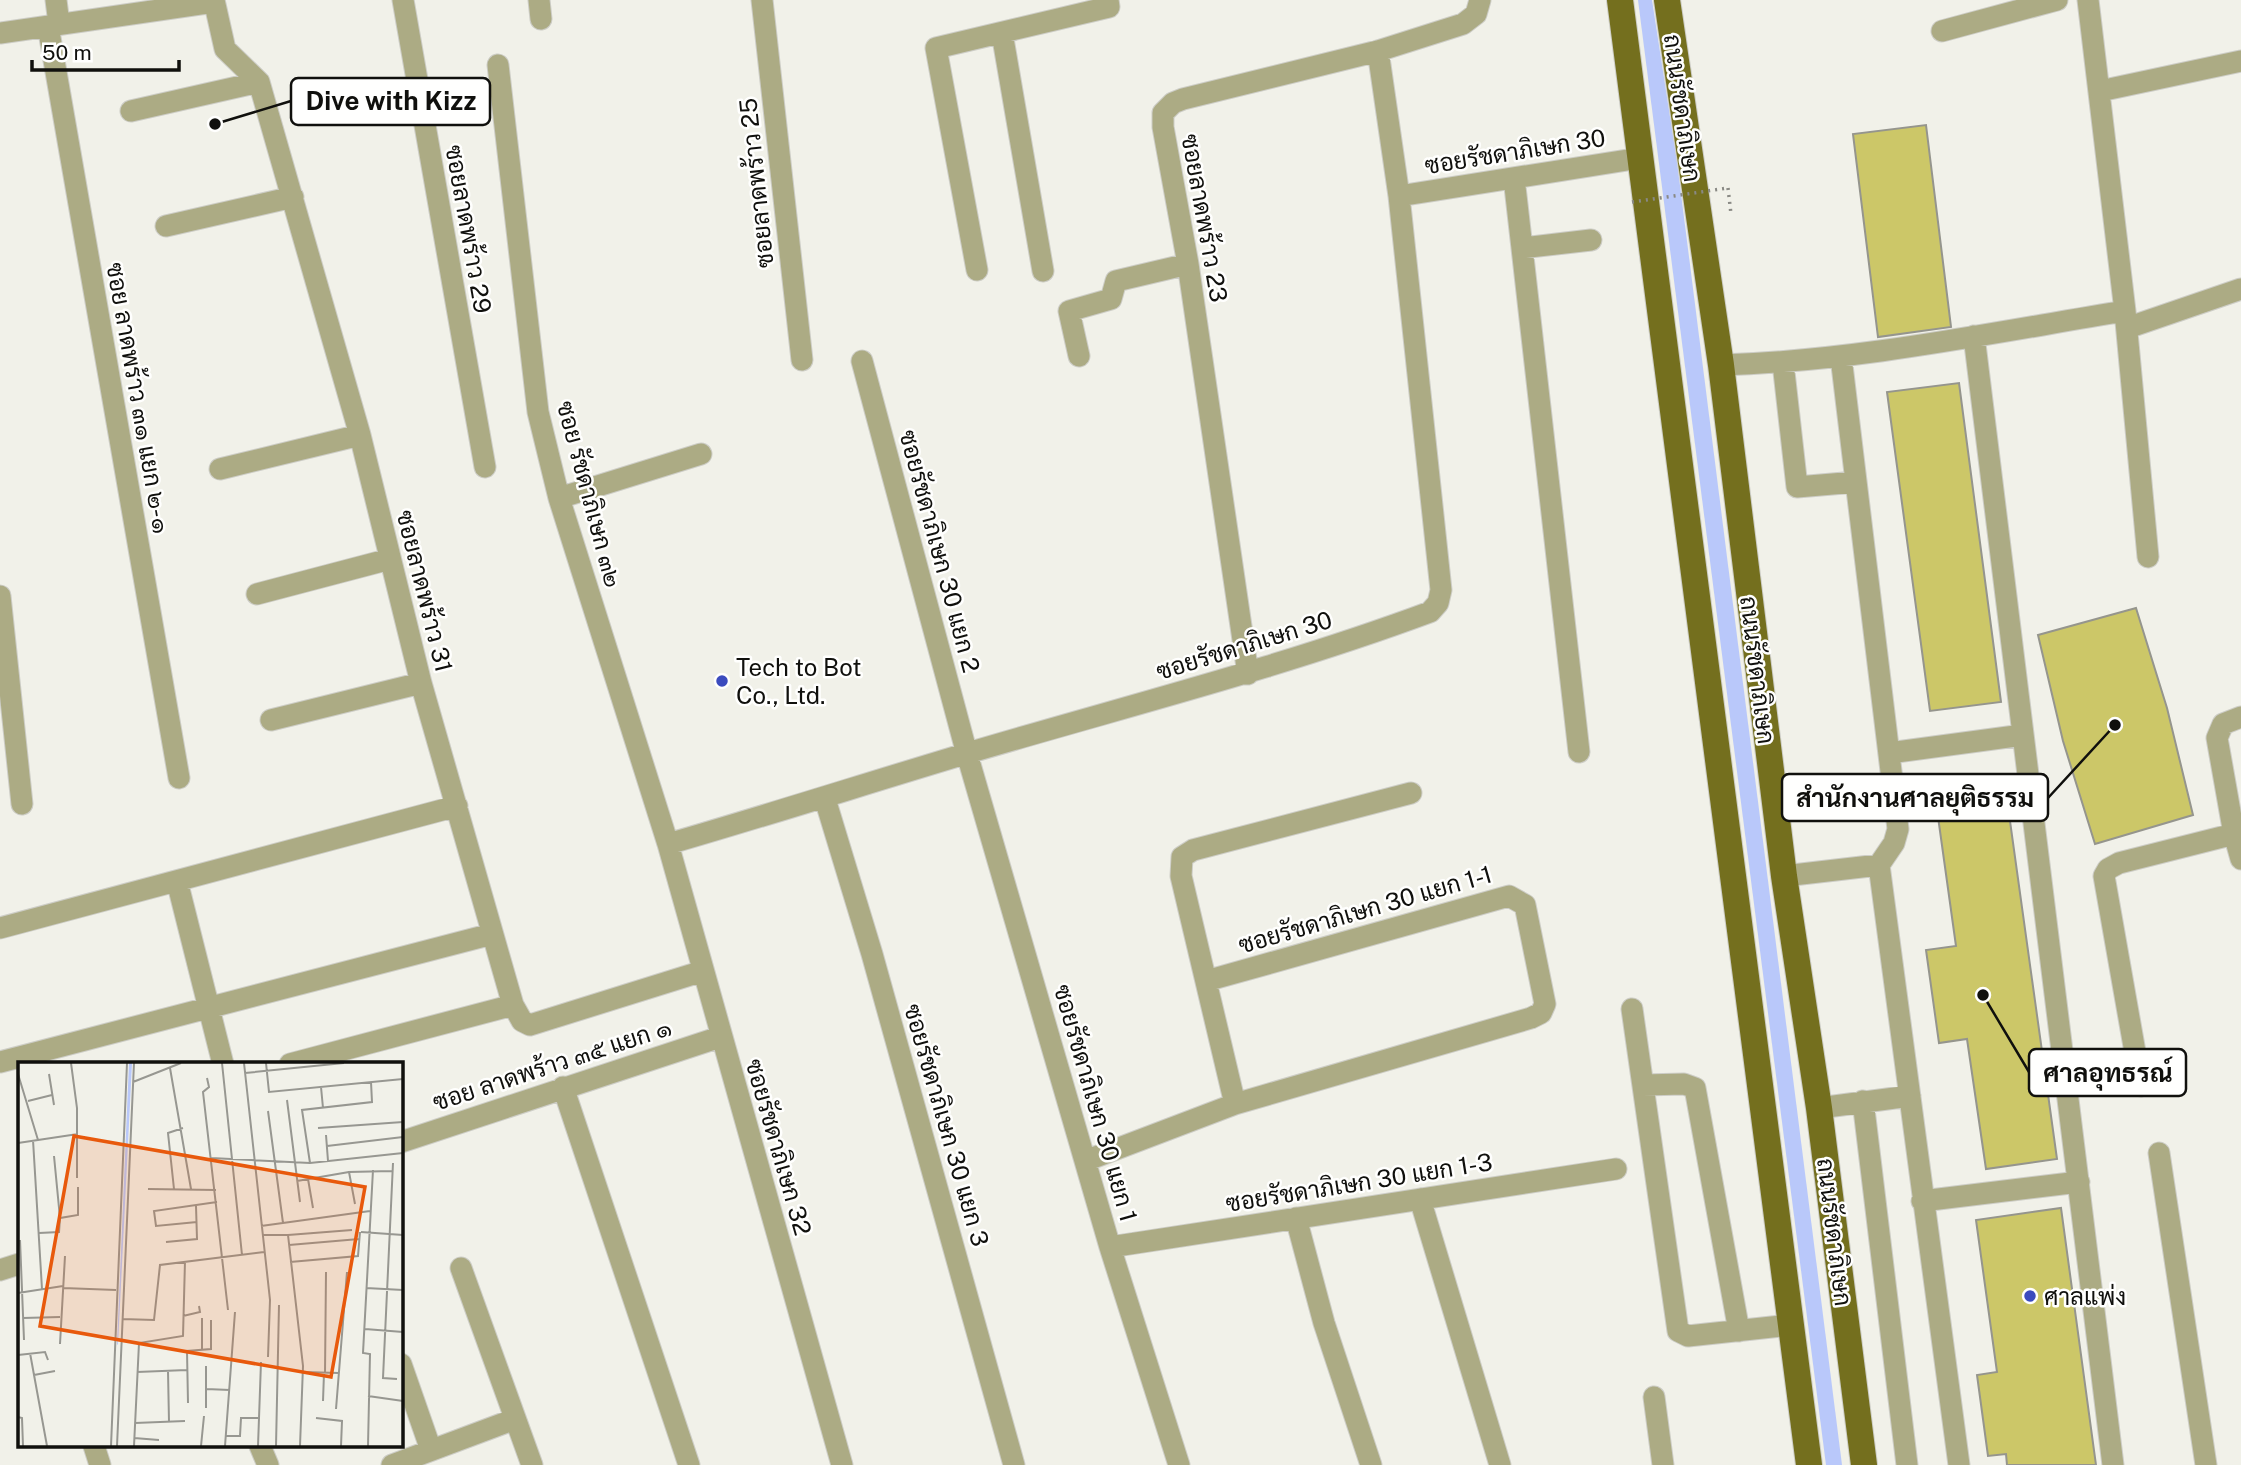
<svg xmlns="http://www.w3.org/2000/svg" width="2241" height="1465" viewBox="0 0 2241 1465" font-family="'Public Sans',Sarabun,sans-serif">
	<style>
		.green { fill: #b9c8fa }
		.building { fill: #ccc768; stroke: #95958d; stroke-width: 2 }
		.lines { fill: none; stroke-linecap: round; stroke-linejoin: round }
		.minor-casing { stroke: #cdcdc6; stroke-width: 23 }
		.major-casing { stroke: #cdcdc6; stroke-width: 28 }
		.path { stroke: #898984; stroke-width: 3.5; stroke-dasharray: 2 5; stroke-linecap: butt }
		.minor { stroke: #acab84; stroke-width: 21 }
		.major { stroke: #746f1e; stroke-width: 26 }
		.path-bridge { stroke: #898984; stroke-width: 3.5; stroke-dasharray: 2 5; stroke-linecap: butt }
		.poi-dot { fill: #3b4bbe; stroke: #fffffe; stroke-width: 2.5 }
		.labels { text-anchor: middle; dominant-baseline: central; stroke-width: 5; stroke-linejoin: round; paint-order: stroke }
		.street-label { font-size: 24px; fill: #10100d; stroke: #fffffe }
		.poi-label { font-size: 24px; fill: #10100d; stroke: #fffffe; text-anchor: start }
		.inset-road { fill: none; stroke: #979791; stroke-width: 2 }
		.view { fill: #e8590c; fill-opacity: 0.15; stroke: #e8590c; stroke-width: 3.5 }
		.inset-edge { fill: none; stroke: #10100d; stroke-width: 3.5 }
		.leader { fill: none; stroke: #10100d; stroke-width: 2.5 }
		.callout-dot { fill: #10100d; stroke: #fffffe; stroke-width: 2.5 }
		.callout { fill: #fffffe; stroke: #10100d; stroke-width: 2.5 }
		.callout-label { font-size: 26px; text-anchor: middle; font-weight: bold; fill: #10100d }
	</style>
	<rect width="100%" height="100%" fill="#f1f1e9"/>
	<path class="green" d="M1638,0H1652L1677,162L1842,1465H1826Z"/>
	<path class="building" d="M1926,125L1951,327L1878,337L1853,134Z
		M1959,383L2001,702L1930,711L1887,392Z
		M2136,608L2167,708L2193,815L2095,844L2063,741L2038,635Z
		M2004,778L2057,1159L1986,1169L1967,1039L1939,1043L1926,950L1956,946L1934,788Z
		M2061,1208L2096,1465H2007L2006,1454L1988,1456L1977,1375L1997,1372L1976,1220Z"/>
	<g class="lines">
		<g class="minor-casing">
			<path id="minor" d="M56,0L59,24
				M214,0L225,49L259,82L360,435L421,683L513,1005L522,1021L530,1025L703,971
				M403,0L485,467
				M539,0L541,19
				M762,0L802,360
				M2088,0L2125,311L2148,557
				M48,26L179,778
				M1942,31L2057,0
				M0,33L214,2
				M1002,33L1043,271
				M1378,51L1399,196
				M498,65L538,412L559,498L668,844L842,1465
				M2100,91L2241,61
				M131,111L259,82
				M1514,178L1522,248
				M166,226L293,197
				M977,270L936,48L1109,7L1108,0
				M2127,328L2241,289
				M1974,336L2113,1465
				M1079,356L1069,311L1111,299L1116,281L1188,264
				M1841,357L1898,829L1894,843L1879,865L1959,1465
				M862,361L967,754L1110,1247L1179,1465
				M1783,363L1797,487L1856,482
				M1721,365C1857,361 1990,333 2125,311
				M220,469L360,435
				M559,498L701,454
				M257,594L390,559
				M0,596L22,804
				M1248,674L1188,264L1163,127V113L1173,103L1183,99L1378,51L1463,24L1476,14L1480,0
				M271,720L421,683
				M1579,752L1522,248L1591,240
				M1889,753L2023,735
				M825,799L872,954L1014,1465
				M2234,834L2217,738L2223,724L2241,717
				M668,844C768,815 868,783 968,753C1123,707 1279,668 1430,612L1438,603L1441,590L1399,196L1640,158
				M1784,876L1879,865
				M177,881L223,1064
				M0,928L457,806
				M1632,1009L1678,1331L1688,1336L1791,1325
				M0,1062L492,934
				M290,1064L513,1005
				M1643,1085L1684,1084L1695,1088L1739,1331
				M2141,1086L2104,876L2108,869L2119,863L2234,834L2241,859
				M563,1087L689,1465
				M1863,1101L1907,1465
				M1235,1104L1181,876L1182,857L1193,850L1411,793
				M1819,1108L1910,1096
				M401,1142L720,1037
				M2159,1153L2206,1465
				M1085,1161L1235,1104L1531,1018L1541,1013L1545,1004L1525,905L1509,896L1206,981
				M1420,1199L1500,1465
				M1922,1201L2079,1182
				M1296,1218L1324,1323L1371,1465
				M1110,1247L1616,1169
				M461,1268L532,1465
				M0,1270L19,1264
				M401,1364L431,1450
				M1654,1397L1663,1465
				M94,1446L100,1465
				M260,1446L268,1465
				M392,1465L515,1419"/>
		</g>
		<g class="major-casing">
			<path id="major" d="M1620,0L1809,1465
				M1667,0L1721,365L1784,876L1819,1108L1864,1465"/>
		</g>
		<path class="path" d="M1728,188L1731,214"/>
		<use href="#minor" class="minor"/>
		<use href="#major" class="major"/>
		<path class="path-bridge" d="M1632,202L1728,188"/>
	</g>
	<g class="poi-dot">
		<circle cx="722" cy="681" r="7"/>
		<circle cx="2030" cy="1296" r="7"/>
	</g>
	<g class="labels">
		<g class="street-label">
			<text transform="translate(1683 108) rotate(82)">ถนนรัชดาภิเษก</text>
			<text transform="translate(1515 151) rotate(-9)">ซอยรัชดาภิเษก 30</text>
			<text transform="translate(756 183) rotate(-96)">ซอยลาดพร้าว 25</text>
			<text transform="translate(1205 218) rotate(80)">ซอยลาดพร้าว 23</text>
			<text transform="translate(469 229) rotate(80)">ซอยลาดพร้าว 29</text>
			<text transform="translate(139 398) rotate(80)">ซอย ลาดพร้าว ๓๑ แยก ๒-๑</text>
			<text transform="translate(590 494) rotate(75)">ซอย รัชดาภิเษก ๓๒</text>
			<text transform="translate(940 551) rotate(75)">ซอยรัชดาภิเษก 30 แยก 2</text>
			<text transform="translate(425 591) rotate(76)">ซอยลาดพร้าว 31</text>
			<text transform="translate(1244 645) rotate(-17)">ซอยรัชดาภิเษก 30</text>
			<text transform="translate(1758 670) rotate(83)">ถนนรัชดาภิเษก</text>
			<text transform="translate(1365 909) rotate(-16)">ซอยรัชดาภิเษก 30 แยก 1-1</text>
			<text transform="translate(552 1064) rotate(-18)">ซอย ลาดพร้าว ๓๕ แยก ๑</text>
			<text transform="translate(1096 1103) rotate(74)">ซอยรัชดาภิเษก 30 แยก 1</text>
			<text transform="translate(947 1125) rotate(74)">ซอยรัชดาภิเษก 30 แยก 3</text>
			<text transform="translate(779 1147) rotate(74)">ซอยรัชดาภิเษก 32</text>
			<text transform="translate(1359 1182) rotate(-9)">ซอยรัชดาภิเษก 30 แยก 1-3</text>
			<text transform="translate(1835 1232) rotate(83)">ถนนรัชดาภิเษก</text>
		</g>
		<g class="poi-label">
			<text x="736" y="667">Tech to Bot<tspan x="736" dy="28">Co., Ltd.</tspan></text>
			<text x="2044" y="1296">ศาลแพ่ง</text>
		</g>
	</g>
	<g transform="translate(18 1062)">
		<rect width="385" height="385" fill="#f1f1e9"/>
		<path d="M111,1H114L100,283L99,282Z" fill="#b9c8fa"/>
		<path class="inset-road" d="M53,1L59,46V116M204,1L224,193M226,1L252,238L250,295M248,1L251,30L385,17M152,6L173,127M227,11L326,1M0,12L20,78M31,12L36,43M189,16L191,25L185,30L210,248M115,20L163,1M303,25L305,46M269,38L282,140M10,39L34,33M250,49L265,161M300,66L385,60M308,73L310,99M15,78L24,227M0,81L60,72M309,84L385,75M36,94L42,156L60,153V125M193,96L292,101L385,91M292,101L284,48L354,40L353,20M375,101L365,316L379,317M290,117L295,146M279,119L331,110M130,127L198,128M156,127L150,71L165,66M337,142L331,110L374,109M179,160L138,164L136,149L199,140M243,164L352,149M343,170L385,173M21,171L41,170L42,156M245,173H270L285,304L282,384M270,173L334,168M2,178L6,278M148,180L179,177L178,144M271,183L341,177M272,200L340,194L342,170M45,226L98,228M348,226L385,228M0,231L45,224M165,254L182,250L181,244M5,256L42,255M104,257L136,258L142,203L246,190M347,267L385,270M42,282L47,194M184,288V256M12,291L29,384M0,293L27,290L30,298M150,309L151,360M119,310L169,308M285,310L321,311M307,311L308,210M16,313L37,309M188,327L212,328M350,334L385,339M305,339L306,311M170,341L169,289L193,287V258M188,346V304M318,347L329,210M0,355L4,356L5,384M298,356L324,359L323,384M117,361L167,359M207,374H222L223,356H240M116,376L141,378M93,384L109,1M99,384L116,1M116,384L121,281L165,274L167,199M183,384L186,354M207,384L217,250M240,384L243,300M258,384L261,243M350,384L352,292L345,291L355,108"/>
		<path class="view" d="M56,74L347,125L313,315L22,264Z"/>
		<rect width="385" height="385" class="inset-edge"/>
	</g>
	<path class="leader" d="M215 124L291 101M2115 725L2048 798M1983 995L2029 1072"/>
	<g class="callout-dot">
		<circle cx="215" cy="124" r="7"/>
		<circle cx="2115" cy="725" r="7"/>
		<circle cx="1983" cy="995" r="7"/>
	</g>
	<g class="callout">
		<rect x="291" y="78" width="199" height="47" rx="7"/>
		<rect x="1782" y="774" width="266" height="47" rx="7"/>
		<rect x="2029" y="1049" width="157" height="47" rx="7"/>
	</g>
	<g class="callout-label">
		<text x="391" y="110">Dive with Kizz</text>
		<text x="1915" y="807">สำนักงานศาลยุติธรรม</text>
		<text x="2108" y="1082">ศาลอุทธรณ์</text>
	</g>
	<path d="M32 60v10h147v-10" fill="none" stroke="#10100d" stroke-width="3.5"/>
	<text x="42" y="60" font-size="21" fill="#10100d" stroke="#fffffe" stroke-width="5" paint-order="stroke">50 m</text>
</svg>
